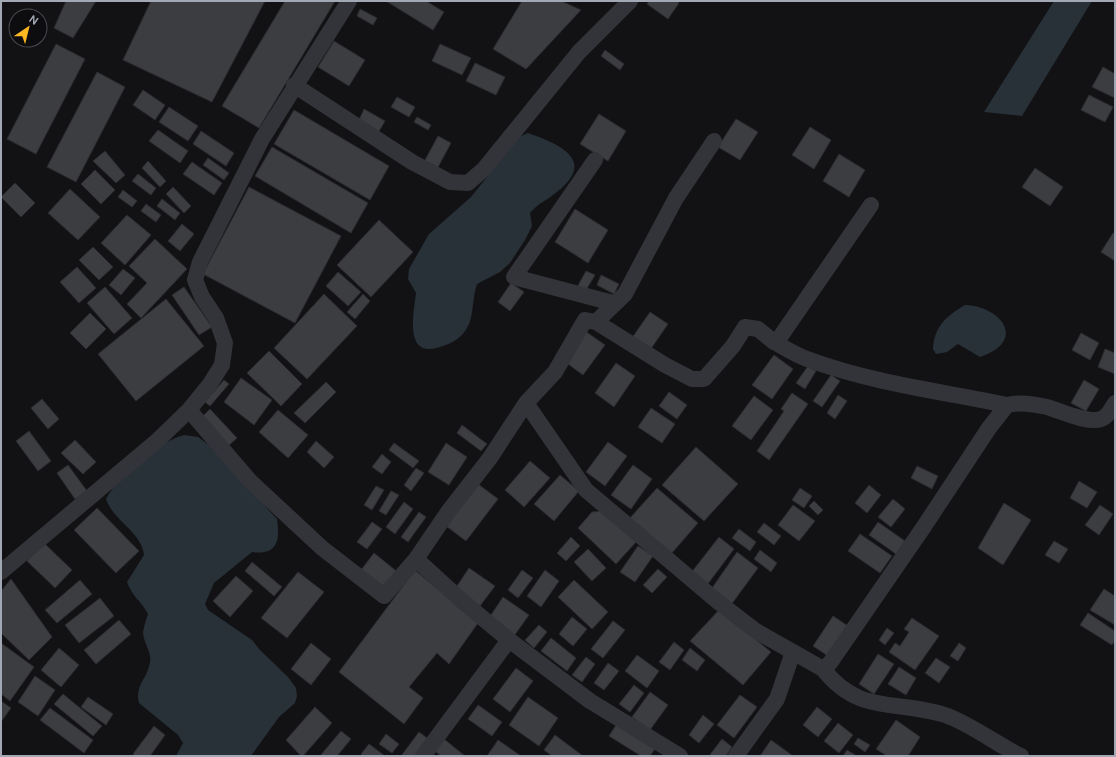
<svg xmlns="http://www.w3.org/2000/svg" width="1116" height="757" viewBox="0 0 1116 757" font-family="'DM Sans',sans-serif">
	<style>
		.water { fill: #283038 }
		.building { fill: #3c3d41; stroke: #2c2c30 }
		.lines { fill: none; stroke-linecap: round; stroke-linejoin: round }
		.street { stroke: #333439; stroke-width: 16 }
	</style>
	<rect width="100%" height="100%" fill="#121214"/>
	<path class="water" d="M1054,1H1092L1022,116L984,112Z
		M528,133C568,147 598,164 549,198C541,203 536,206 530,213L532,226L525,240L510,263L500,272L477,284C472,297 474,317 467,328C461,338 454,342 443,346C404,361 413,317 416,293L408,279L409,269L429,234L471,197L519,137Z
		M965,305C1001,306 1028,341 980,357L958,344L947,352L936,354L933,349C934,327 946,316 965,305Z
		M184,435L198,437L209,445L277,519C280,540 278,556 252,552L214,583L205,604L208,610L252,640L260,650L288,677L296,688L297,696L295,703L279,717L251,756H176L183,743L178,735L139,703C134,686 148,678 150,662C152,652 143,642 143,632C144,626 146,620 148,614C142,602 131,595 127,582L144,555C141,531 114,522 106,499C119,475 158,442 184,435Z"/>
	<path class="building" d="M66,1H96L73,38L54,28Z
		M151,1H265L212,102L123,60Z
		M285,1H335L259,128L222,106Z
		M386,1H426L444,12L433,30Z
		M522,1H561L581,10L526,69L493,49Z
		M649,1H677L679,3L668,19L647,4Z
		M360,9L377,18L373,25L357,16Z
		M334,41L365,60L349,86L318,67Z
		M56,44L85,59L36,154L7,139Z
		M440,44L471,58L462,75L432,61Z
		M605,50L624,64L620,70L601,56Z
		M475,63L505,77L496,95L466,81Z
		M1103,67L1115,74V98L1092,87Z
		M97,72L125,87L76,182L47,167Z
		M143,90L165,105L155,120L133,105Z
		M1089,95L1113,107L1105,122L1081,110Z
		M397,97L415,107L409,117L391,107Z
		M169,107L198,126L188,141L159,122Z
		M364,109L385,121L378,133L358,122Z
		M294,110L389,166L370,200L274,144Z
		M599,114L626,131L608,161L580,144Z
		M417,117L431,125L428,130L414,122Z
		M736,119L758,132L740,160L718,147Z
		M810,127L831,140L814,169L792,155Z
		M158,130L188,151L180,163L149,141Z
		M201,131L234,153L226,166L193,144Z
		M438,136L451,143L437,169L424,162Z
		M272,147L368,203L351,233L255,176Z
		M105,151L125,175L116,183L93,161Z
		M839,154L865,170L849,197L823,181Z
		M208,158L229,173L224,180L203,165Z
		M148,161L166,181L160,187L142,168Z
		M192,162L222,183L214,195L183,174Z
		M1035,168L1063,187L1050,206L1022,187Z
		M95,170L115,190L101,204L81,184Z
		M138,174L156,188L151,195L132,181Z
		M15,183L35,203L21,217L1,197Z
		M173,187L191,206L184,213L166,194Z
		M249,187L341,236L295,323L203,274Z
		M70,189L100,217L78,240L48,213Z
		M123,190L137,201L132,207L118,197Z
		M162,199L180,213L175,220L157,206Z
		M146,204L161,215L156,222L141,211Z
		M575,209L608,230L588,263L555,242Z
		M127,215L151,235L125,265L101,243Z
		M379,220L413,252L371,297L337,265Z
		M182,224L194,234L180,251L168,241Z
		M1113,233L1115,234V261L1101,252Z
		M155,239L187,269L141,318L127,304L147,283L129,266Z
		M93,247L113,267L99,280L79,260Z
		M77,267L96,288L79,303L60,282Z
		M123,269L135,278L121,295L109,285Z
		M586,271L595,275L583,295L575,291Z
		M338,272L361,292L348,306L326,286Z
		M601,275L619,284L614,294L597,285Z
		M511,283L524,292L510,311L498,302Z
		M105,287L132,318L114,334L87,303Z
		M184,287L212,327L199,335L172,295Z
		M324,294L357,326L307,379L274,348Z
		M363,294L370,301L355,319L347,312Z
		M166,299L204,346L136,401L98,354Z
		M650,312L668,324L650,350L632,338Z
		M90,313L106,329L86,349L70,333Z
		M585,331L605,345L583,375L564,361Z
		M1081,333L1099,343L1090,360L1072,350Z
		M1105,349L1115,353V374L1098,367Z
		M269,351L302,384L281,406L247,373Z
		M774,355L793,369L772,399L752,385Z
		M616,363L635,376L614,407L595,393Z
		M808,366L816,371L805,389L796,383Z
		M831,375L840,381L822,407L813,401Z
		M241,378L272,400L254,425L224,402Z
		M224,380L229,384L210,406L205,402Z
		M1084,380L1099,389L1086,411L1071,403Z
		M326,382L336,392L305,423L294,413Z
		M669,392L687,405L677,419L659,406Z
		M792,393L808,404L769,460L757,451L784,411L781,409Z
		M838,395L847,401L835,419L827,413Z
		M754,396L773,410L751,440L732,426Z
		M42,399L59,419L48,429L31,408Z
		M651,408L675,424L662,443L638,427Z
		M210,409L237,438L227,447L200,419Z
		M278,410L308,435L288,458L259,432Z
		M462,425L487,444L481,451L457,433Z
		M29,431L51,461L38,471L16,441Z
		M75,440L96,462L83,474L61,453Z
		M316,441L334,457L324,468L307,452Z
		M608,442L627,456L605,486L586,472Z
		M394,443L419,461L413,468L389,450Z
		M446,443L467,457L449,485L428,472Z
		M696,447L738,484L704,521L662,485Z
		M382,454L391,462L382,474L372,467Z
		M530,461L550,478L524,507L505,490Z
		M68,465L87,491L75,499L57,473Z
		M633,465L652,479L631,509L611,495Z
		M917,466L938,476L932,489L911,478Z
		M416,468L424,473L411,491L404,485Z
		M560,475L579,491L554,521L534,504Z
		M1079,481L1097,492L1087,508L1070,498Z
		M478,484L498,499L466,541L446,526Z
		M869,485L881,495L867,513L855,503Z
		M376,486L384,490L372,510L364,505Z
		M657,488L698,523L671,554L630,518Z
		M800,488L812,496L804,508L792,500Z
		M391,491L399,495L386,515L379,511Z
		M893,499L905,509L891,527L878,517Z
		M814,501L823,510L818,515L809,506Z
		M404,502L413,509L395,534L386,527Z
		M1004,503L1031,520L1003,565L978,548Z
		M793,505L815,521L799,541L778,525Z
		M1100,505L1113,514L1099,535L1085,525Z
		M97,508L139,551L116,573L74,530Z
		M604,511L637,541L616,564L578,528L592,512Z
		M419,512L426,517L408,542L401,537Z
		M372,522L382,529L367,549L357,542Z
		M878,522L905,541L896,554L869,535Z
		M764,523L781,536L774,545L757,532Z
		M739,529L756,542L750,551L732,538Z
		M860,534L892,556L880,573L848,551Z
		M571,537L580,546L566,561L557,553Z
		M719,537L734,549L707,585L691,573Z
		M1054,541L1068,549L1059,563L1045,555Z
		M44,543L72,570L55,588L27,561Z
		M638,546L653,556L635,582L620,572Z
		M588,549L606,568L592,581L574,562Z
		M760,550L777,563L771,572L754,559Z
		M737,552L758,568L728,609L710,591Z
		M374,553L400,574L384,594L358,574Z
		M252,562L282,587L274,596L245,571Z
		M469,568L495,586L480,606L455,589Z
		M658,569L667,577L652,593L643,585Z
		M415,570L478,623L449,664L437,653L409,687L423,698L404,724L339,672Z
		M522,570L533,578L518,598L508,590Z
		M545,570L559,581L541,607L527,596Z
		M298,572L324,592L287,638L261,618Z
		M236,576L253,591L230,617L213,601Z
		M11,579L52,637L29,660L1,633V591Z
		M80,580L92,594L57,623L45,610Z
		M574,580L608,612L592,629L558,597Z
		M1104,589L1115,596V625L1090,610Z
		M503,597L529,615L514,636L489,618Z
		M100,598L114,616L79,643L65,625Z
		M719,610L771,652L743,685L690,641Z
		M1088,613L1115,631V640L1112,645L1080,625Z
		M833,616L848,626L828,656L813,646Z
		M572,617L587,629L573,646L559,634Z
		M912,618L939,636L915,670L889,652L895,643L900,646L909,632L904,629Z
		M119,620L131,634L96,664L84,650Z
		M613,621L625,630L603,658L591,649Z
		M539,625L547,632L534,648L525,640Z
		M887,628L894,633L885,645L879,640Z
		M551,638L576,658L567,671L541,651Z
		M674,642L684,650L670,670L659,662Z
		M1,643L34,667L10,701L1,694Z
		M311,643L331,659L311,685L291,669Z
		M959,643L966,648L958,661L950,656Z
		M59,648L79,665L61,687L41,670Z
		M690,648L705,660L697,671L682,660Z
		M878,654L894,664L874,694L859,684Z
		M637,655L659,671L647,688L625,671Z
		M586,657L595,664L582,682L572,675Z
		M936,658L950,667L939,683L925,673Z
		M608,663L619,671L604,690L594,683Z
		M899,667L916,678L906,695L888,684Z
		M516,668L533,681L510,712L493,699Z
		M35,676L55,690L38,716L18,702Z
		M634,685L644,693L630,712L619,704Z
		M650,692L668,705L650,730L632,717Z
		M63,694L102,726L93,736L54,704Z
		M740,695L757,707L734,738L717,725Z
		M88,697L113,714L106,725L81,707Z
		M528,697L558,718L539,746L509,725Z
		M1,701L11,708L1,722Z
		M478,705L502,722L492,736L468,719Z
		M315,707L332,723L303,756H301L286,740Z
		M817,707L832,719L818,737L803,725Z
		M50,708L93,740L84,753L40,720Z
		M703,715L714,724L699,743L689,735Z
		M896,720L920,737L908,756H887L876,749Z
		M618,722L656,747L650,756H641L609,736Z
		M838,723L853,735L839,753L824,741Z
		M154,726L165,735L150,756H135L133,754Z
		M341,731L351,739L337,756H320Z
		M419,732L431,741L419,756H401Z
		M386,734L399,744L392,753L379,744Z
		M555,735L583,756H552L544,750Z
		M858,738L870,745L865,752L854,744Z
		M444,739L465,756H441L435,751Z
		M722,739L732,747L726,756H709Z
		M498,740L521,756H487Z
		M771,740L793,756H760Z
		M369,744L385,756H363L361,754Z
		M847,750L857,756H843Z"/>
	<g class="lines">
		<path class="street" d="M294,85L412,162L450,182L468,183L484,169L579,52L630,1
			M595,160L514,277L613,303
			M596,322L665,365L692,379H704L733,346L745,327L758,329L774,342L778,340L871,205
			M774,342C785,348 796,355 807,359C872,383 939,391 1007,405
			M526,403L586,490L717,601L756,631L793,652
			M189,410L250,481L322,548L384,596L416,559
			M1,572L158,440L189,410L210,384L222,365L225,343L216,318L202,297L195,280L200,262L262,139L349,1
			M509,640L461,600L416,559L448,512L490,458L526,403L555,372L585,320L596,322L625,294L676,198L714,141
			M823,669C860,716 896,699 945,715C971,724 996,744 1021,756
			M423,756L509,640L590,701L680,756
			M736,756L777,699L793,652L823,669L830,663L923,528L989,428L1007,405C1021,402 1033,404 1047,407C1061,411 1088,424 1101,419C1108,417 1112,408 1115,403"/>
	</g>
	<rect width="1116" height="757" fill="none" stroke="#a3a8b5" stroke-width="4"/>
	<g transform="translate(28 28) rotate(35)"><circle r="19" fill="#0d0d0f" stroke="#494b51"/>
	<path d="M0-3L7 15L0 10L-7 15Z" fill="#fcb721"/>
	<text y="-6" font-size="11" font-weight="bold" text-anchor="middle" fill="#a3a8b5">N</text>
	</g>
</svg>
